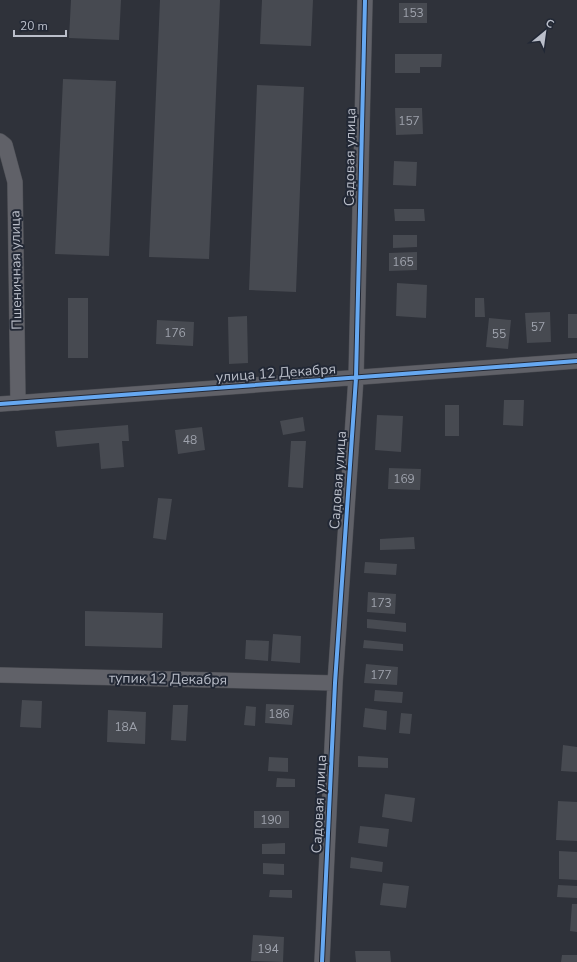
<svg xmlns="http://www.w3.org/2000/svg" width="577" height="962" viewBox="0 0 577 962" font-family="'Nunito Sans',sans-serif">
	<style>
		.building { fill: #474a51 }
		.lines { fill: none; stroke-linecap: round; stroke-linejoin: round }
		.street-casing { stroke: #4b4d53; stroke-width: 16 }
		.street { stroke: #606168; stroke-width: 15 }
		.cycleway-casing { stroke: #222835; stroke-width: 6 }
		.cycleway { stroke: #66a8f1; stroke-width: 4 }
		.labels { text-anchor: middle; dominant-baseline: central; stroke-width: 4; stroke-linejoin: round; paint-order: stroke }
		.number-label { font-size: 12px; fill: #9ea2ac }
		.street-label { font-size: 14px; fill: #bbbfca; stroke: #222835 }
	</style>
	<rect width="100%" height="100%" fill="#2f323a"/>
	<path class="building" d="M71,0H121L119,40L69,38Z
		M160,0H220L209,259L149,257Z
		M262,0H313L311,46L260,44Z
		M399,3H427V23H399Z
		M395,54H442L441,67H420V73H395Z
		M63,79L116,81L109,256L55,254Z
		M257,85L304,87L296,292L249,290Z
		M395,108H422L423,134L396,135Z
		M394,161L417,162L416,186L393,185Z
		M394,209H424L425,221H395Z
		M393,235H417V247L393,248Z
		M417,252V270L389,271V253Z
		M397,283L427,285L426,318L396,316Z
		M68,298H88V358H68Z
		M475,298H484L485,317H475Z
		M550,312L551,342L527,343L525,313Z
		M568,314H577V338H568Z
		M247,316L248,363L229,364L228,317Z
		M489,318L511,320L508,349L486,347Z
		M157,320L194,322L193,346L156,344Z
		M504,400H524L523,426L503,425Z
		M445,405H459V436H445Z
		M377,415L403,416L401,452L375,450Z
		M303,417L305,431L283,435L280,421Z
		M128,425L129,441H122L124,467L101,469L99,443L57,447L55,431Z
		M202,427L205,450L178,454L175,430Z
		M291,441H306L303,488L288,487Z
		M389,468L421,469L420,490L388,489Z
		M158,498L172,499L166,540L153,538Z
		M414,537L415,549L380,550V539Z
		M365,562L397,564L396,575L364,573Z
		M368,592L396,594L395,614L367,612Z
		M85,611L163,613L162,648L85,646Z
		M367,619L406,623V632L367,628Z
		M273,634L301,636L300,663L271,661Z
		M246,640L269,641L268,661L245,659Z
		M364,640L403,644V651L363,648Z
		M366,664L398,667L397,685L364,683Z
		M375,690L403,692L402,703L374,701Z
		M22,700L42,701L41,728L20,727Z
		M266,704L294,705L292,725L265,723Z
		M173,705H188L186,741L171,740Z
		M246,706L256,707L255,726L244,725Z
		M365,708L387,711L386,730L363,727Z
		M108,710L146,712L145,744L107,742Z
		M401,713L412,714L410,734L399,733Z
		M563,745L577,747V772L561,771Z
		M358,756L388,758V768L358,767Z
		M269,757L288,758V772L268,771Z
		M277,778L295,779V787H276Z
		M385,794L415,798L412,822L382,817Z
		M558,801L577,802V841L556,840Z
		M254,811H289V828H254Z
		M360,826L389,829L387,847L358,843Z
		M285,843V854H262V844Z
		M559,851L577,852V880L559,879Z
		M351,857L383,862L382,872L350,868Z
		M263,863L284,864V875L263,874Z
		M383,883L409,886L406,908L380,905Z
		M558,885L577,886V898L557,897Z
		M270,890H292V898L269,897Z
		M572,904H577V932L570,931Z
		M253,935L284,937L283,962L251,961Z
		M355,951H390L391,962H356Z
		M562,955H577V962H561Z"/>
	<g class="lines">
		<g class="street-casing">
			<path id="street" d="M0,141L5,145L15,182L18,403
				M0,404L577,361
				M0,675L335,683
				M322,962L335,683L356,378L365,0"/>
		</g>
		<use href="#street" class="street"/>
		<g class="cycleway-casing">
			<path id="cycleway" d="M0,404L577,361
				M322,962L335,683L356,378L365,0"/>
		</g>
		<use href="#cycleway" class="cycleway"/>
	</g>
	<g class="labels">
		<g class="number-label">
			<text x="413" y="13">153</text>
			<text x="409" y="121">157</text>
			<text x="403" y="262">165</text>
			<text x="538" y="327">57</text>
			<text x="175" y="333">176</text>
			<text x="499" y="334">55</text>
			<text x="190" y="440">48</text>
			<text x="404" y="479">169</text>
			<text x="381" y="603">173</text>
			<text x="381" y="675">177</text>
			<text x="279" y="714">186</text>
			<text x="126" y="727">18А</text>
			<text x="271" y="820">190</text>
			<text x="268" y="949">194</text>
		</g>
		<g class="street-label">
			<text transform="translate(350 157) rotate(-89)">Садовая улица</text>
			<text transform="translate(16 270) rotate(-91)">Пшеничная улица</text>
			<text transform="translate(276 373) rotate(-4)">улица 12 Декабря</text>
			<text transform="translate(338 480) rotate(-86)">Садовая улица</text>
			<text transform="translate(168 679) rotate(1)">тупик 12 Декабря</text>
			<text transform="translate(319 804) rotate(-87)">Садовая улица</text>
		</g>
	</g>
	<g transform="translate(545 32) rotate(29)" stroke="#222835" stroke-width="3" paint-order="stroke">
	<path d="M0-3L7 15L0 10L-7 15Z" fill="#bbbfca"/>
	<text y="-6" font-size="11" font-weight="bold" text-anchor="middle" fill="#bbbfca">С</text>
	</g>
	<path d="M14 30v6h52v-6" fill="none" stroke="#bbbfca" stroke-width="2"/>
	<text x="20" y="30" font-size="12" fill="#bbbfca" stroke="#222835" stroke-width="3" paint-order="stroke">20 m</text>
</svg>
